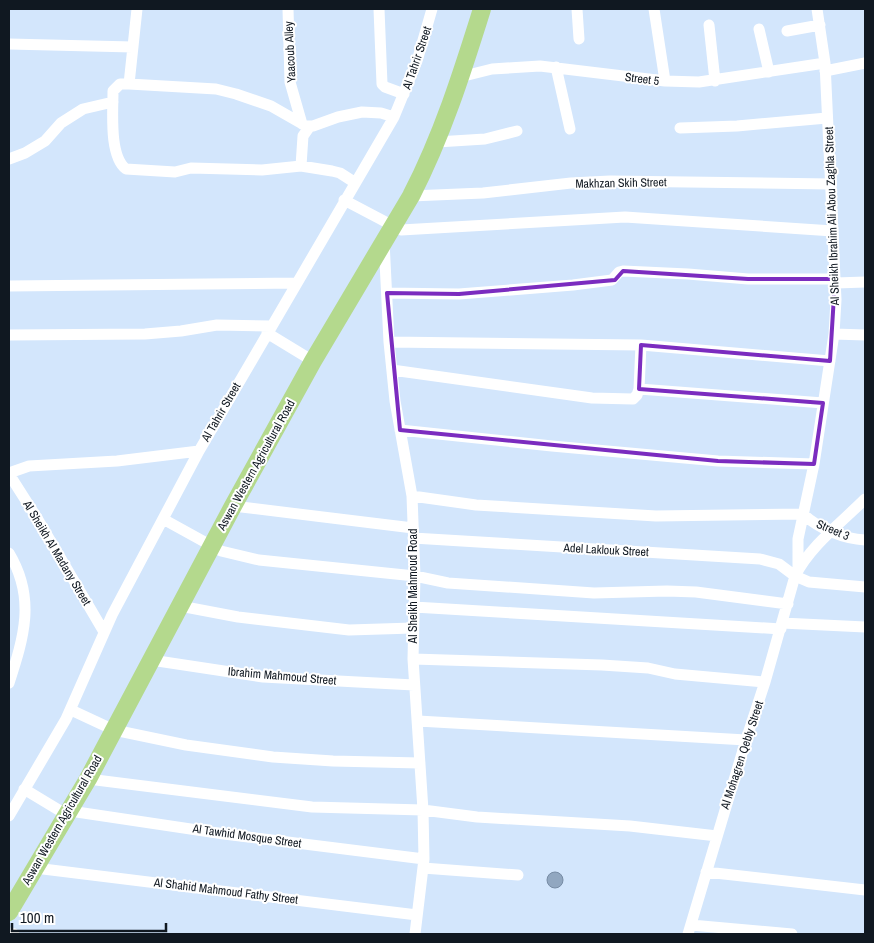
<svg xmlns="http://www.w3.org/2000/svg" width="874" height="943" viewBox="0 0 874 943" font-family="'Archivo Narrow',sans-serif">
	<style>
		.building { fill: #91a7c0; stroke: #778ca5 }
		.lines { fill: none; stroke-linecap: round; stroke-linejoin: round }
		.street { stroke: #fff; stroke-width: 11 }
		.primary { stroke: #b4d98d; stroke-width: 18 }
		.marked { fill: none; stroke: #7b2cbf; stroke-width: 4; stroke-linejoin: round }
		.labels { text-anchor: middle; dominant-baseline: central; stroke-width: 4; stroke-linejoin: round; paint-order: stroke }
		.street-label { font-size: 12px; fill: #101821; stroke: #fff }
	</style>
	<rect width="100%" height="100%" fill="#d3e6fc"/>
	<path class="building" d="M547 880a8 8 0 1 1 16 0a8 8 0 1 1-16 0Z"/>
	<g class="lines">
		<path class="street" d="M288,9L290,82L302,124
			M379,9L382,84L385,87L404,94
			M577,9L579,39
			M654,9L665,81
			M709,25L715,81
			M759,29L769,72
			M787,31L820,25
			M9,44L133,47
			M556,67L570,129
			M825,71L865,63
			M460,77L492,69L540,66L665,81L699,82L825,63
			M129,84L137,9
			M680,128L737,126L827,118
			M437,142L485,139L517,131
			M9,159L25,153L45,141L61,123L83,109L113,102
			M301,166L303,136L310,126
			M354,182L340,173L332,171L301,166L262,170L191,168L175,172L126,169C109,156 113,112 113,91L120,84H129L216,89L236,94L271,106L306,126H313L338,117L362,112L381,113L394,117
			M411,196L483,193L571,183L610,181L831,184
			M344,200L401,230L625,217L833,231
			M384,241L389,342L395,401L412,496L415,576L413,659L423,810L424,859L415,934
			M836,283L865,282
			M9,286L295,283
			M387,293L459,294L573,285L612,280L619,272L623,271L688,274L748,279H835
			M267,333L313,361
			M834,334L865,335
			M9,335L145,334L181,331L217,325L271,326
			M389,342L641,345L830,361
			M392,370L592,398L633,399L637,395L639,389L641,345
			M639,389L823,403
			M400,430L552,446L718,461L814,464
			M9,473L29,466L117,461L199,451
			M9,474L37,518L104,632
			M412,496L476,505L656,516L803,514C819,529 844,539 865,540
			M233,506L413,528
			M163,519L221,551L259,560L415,576L448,583L594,593L667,591L696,592L788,604
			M413,538L760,559L779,564L795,576L809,582L865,587
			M9,553C36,598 24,637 9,683
			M798,570V539L814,464L834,334L836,300L825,63L817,9
			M180,606L238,617L349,630L413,628
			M414,607L781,629
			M782,623L865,627
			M413,659L602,665L648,668L675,674L765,682
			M151,660L263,677L414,685
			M71,710L114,730L186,745L273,757L333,761L420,763
			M418,721L746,740
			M88,779L312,807L423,810L477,817L630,826L717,836
			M24,789L67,815
			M70,811L224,834L424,859
			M9,816L66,719L112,615L199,451L394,117L417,61L432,9
			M35,868L417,915
			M423,868L518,875
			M706,872L865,890
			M691,925L792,934
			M9,933L14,934
			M688,934L746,740L765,682L795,576C811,545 841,523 865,499"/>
		<path class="primary" d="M9,912L88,779L233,506L313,361L411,196C442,136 462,73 482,9"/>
	</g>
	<path class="marked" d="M623,271L748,279H835L830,361L641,345L639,389L823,403L814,464L718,461L400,430L387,293L459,294L615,280Z"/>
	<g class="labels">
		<g class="street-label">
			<text transform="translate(290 52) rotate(-93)">Yaacoub Alley</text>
			<text transform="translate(417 58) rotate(-71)">Al Tahrir Street</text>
			<text transform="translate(642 79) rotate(7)">Street 5</text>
			<text transform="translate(621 183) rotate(-1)">Makhzan Skih Street</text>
			<text transform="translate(832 216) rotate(-92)">Al Sheikh Ibrahim Ali Abou Zaghla Street</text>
			<text transform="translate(221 412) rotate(-60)">Al Tahrir Street</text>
			<text transform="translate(256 465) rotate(-61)">Aswan Western Agricultural Road</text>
			<text transform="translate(833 530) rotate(23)">Street 3</text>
			<text transform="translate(606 550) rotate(3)">Adel Laklouk Street</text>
			<text transform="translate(57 553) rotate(59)">Al Sheikh Al Madany Street</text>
			<text transform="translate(413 586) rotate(-90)">Al Sheikh Mahmoud Road</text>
			<text transform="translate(282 676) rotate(5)">Ibrahim Mahmoud Street</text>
			<text transform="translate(742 755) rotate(-72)">Al Mohagren Qebly Street</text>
			<text transform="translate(62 820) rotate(-60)">Aswan Western Agricultural Road</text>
			<text transform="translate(247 836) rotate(8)">Al Tawhid Mosque Street</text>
			<text transform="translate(226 891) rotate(7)">Al Shahid Mahmoud Fathy Street</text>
		</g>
	</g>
	<rect width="874" height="943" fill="none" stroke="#101821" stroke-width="20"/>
	<path d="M12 923v8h154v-8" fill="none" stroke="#101821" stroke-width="2.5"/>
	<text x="20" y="923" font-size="15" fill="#101821" stroke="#ffffff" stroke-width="4" paint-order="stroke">100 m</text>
</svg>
